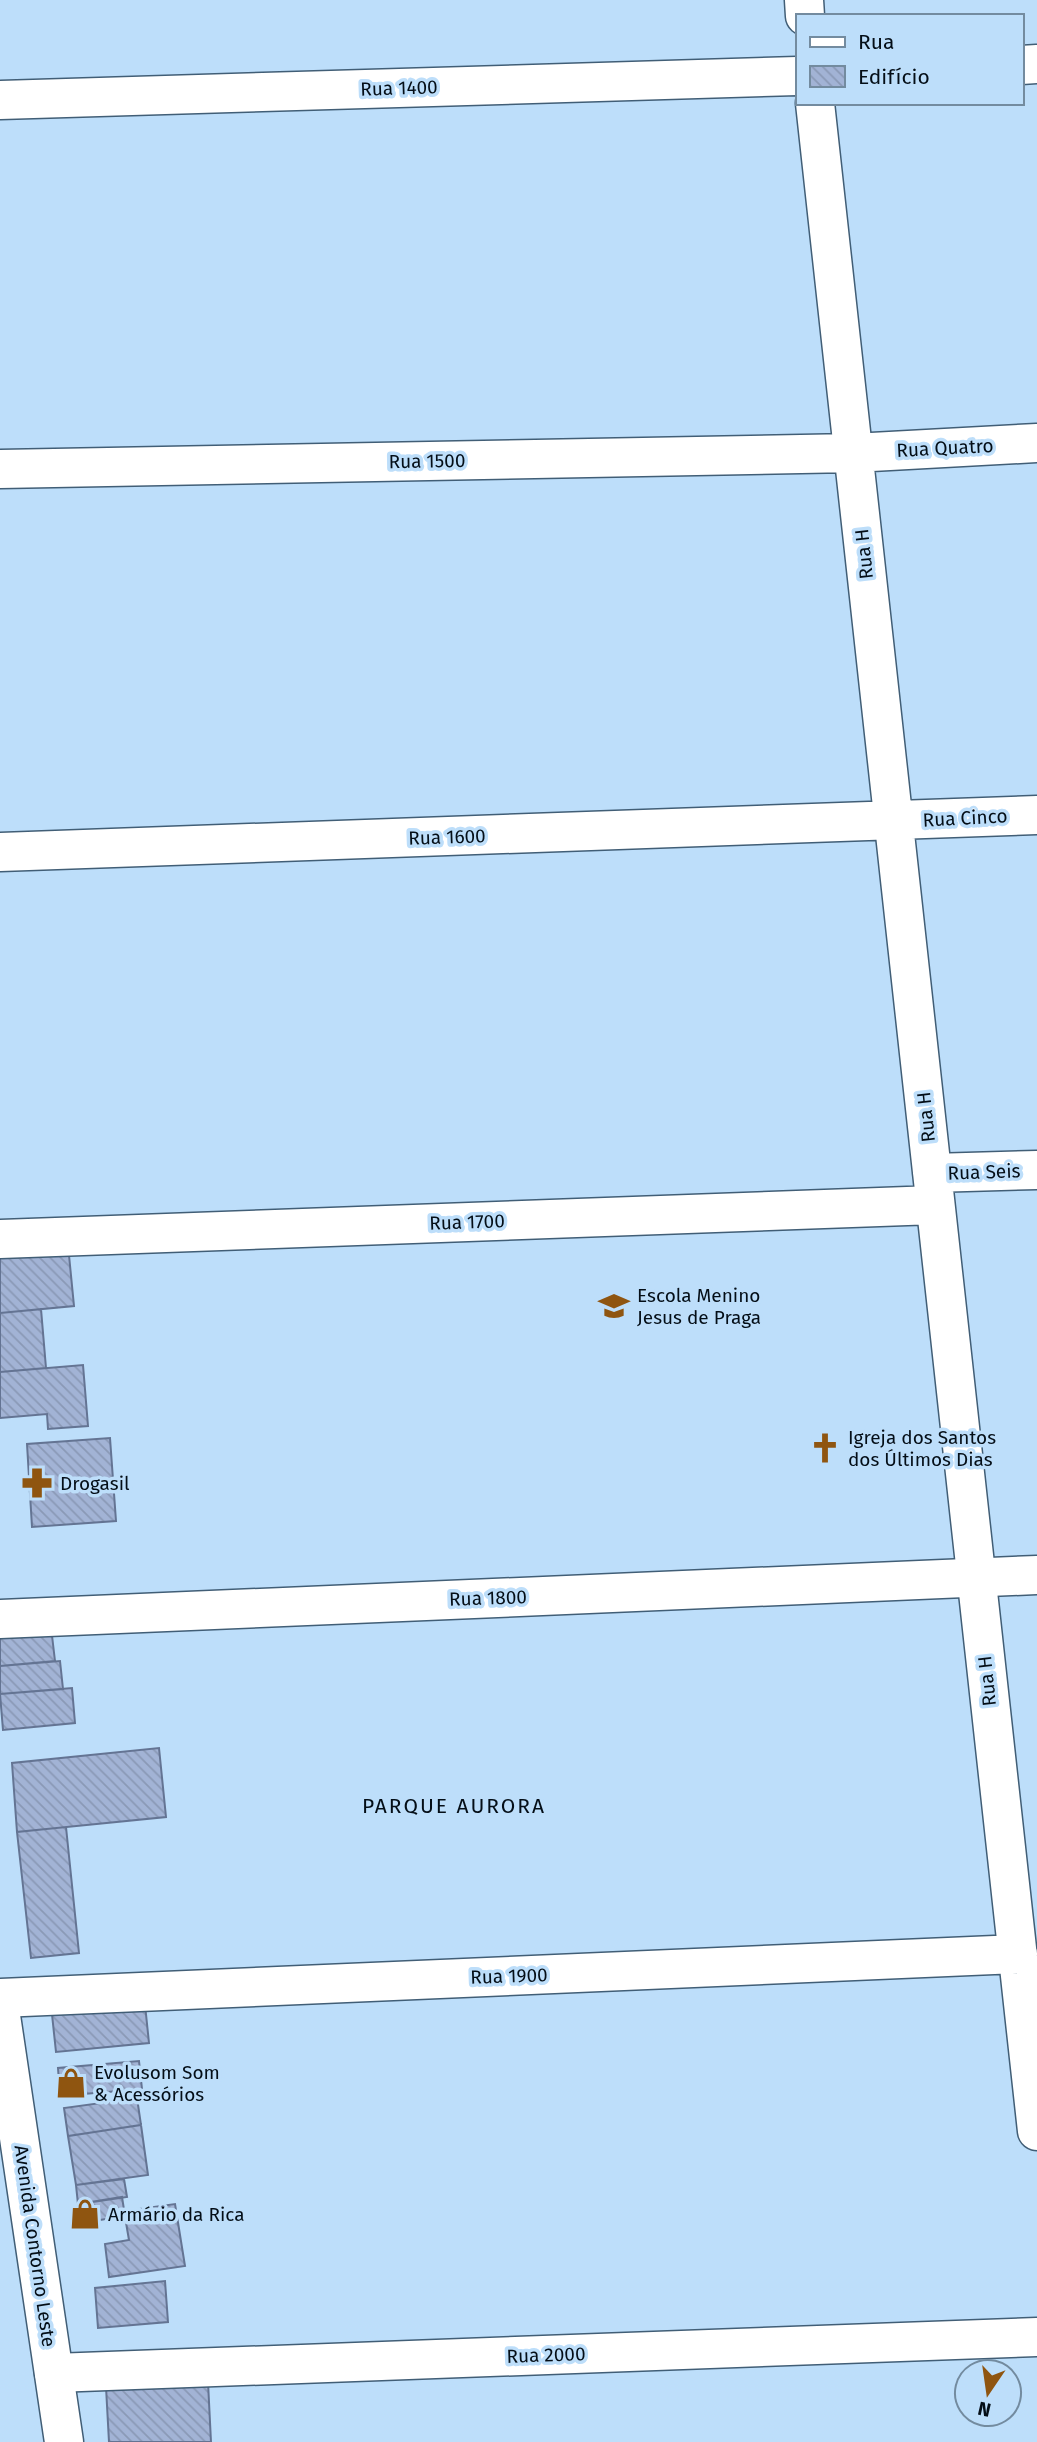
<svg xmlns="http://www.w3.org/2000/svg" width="1037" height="2442" viewBox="0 0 1037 2442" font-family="'Fira Sans',sans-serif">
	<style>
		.building { fill: url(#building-back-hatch); stroke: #647493; stroke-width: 2 }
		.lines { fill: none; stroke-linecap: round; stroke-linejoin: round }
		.minor-casing { stroke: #415e76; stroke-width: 41 }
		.tertiary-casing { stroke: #415e76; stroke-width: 41 }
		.secondary-casing { stroke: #415e76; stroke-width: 41 }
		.minor { stroke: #fff; stroke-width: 38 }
		.tertiary { stroke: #fff; stroke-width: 38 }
		.secondary { stroke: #fff; stroke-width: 38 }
		.labels { text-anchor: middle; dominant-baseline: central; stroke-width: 7; stroke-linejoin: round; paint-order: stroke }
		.street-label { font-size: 19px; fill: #040e17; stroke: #bddefa }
		.poi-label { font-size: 19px; fill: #040e17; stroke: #bddefa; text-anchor: start }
		.neighbourhood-label { font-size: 21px; letter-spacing: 2px; fill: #040e17; stroke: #bddefa }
	</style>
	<defs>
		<pattern id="building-back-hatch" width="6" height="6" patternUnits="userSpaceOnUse" patternTransform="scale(1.75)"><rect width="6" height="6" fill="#a2b3d5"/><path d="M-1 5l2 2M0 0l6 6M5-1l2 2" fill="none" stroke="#8a99b6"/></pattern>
	</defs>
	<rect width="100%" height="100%" fill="#bddefa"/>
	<path class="building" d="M68,1245L74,1306L0,1313V1251Z
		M41,1309L46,1368L0,1372V1313Z
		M83,1365L88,1426L48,1429L47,1414L0,1418V1372Z
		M110,1438L116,1521L32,1527L27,1444Z
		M51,1627L55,1661L0,1666V1632Z
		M60,1661L63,1689L0,1694V1666Z
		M72,1688L75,1723L3,1730L0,1694Z
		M159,1748L166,1817L17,1832L12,1763Z
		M66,1827L79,1953L31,1958L17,1832Z
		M144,1995L149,2043L56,2052L51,2005Z
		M139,2061L142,2089L60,2096L58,2068Z
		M137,2098L141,2125L68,2136L64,2108Z
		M141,2125L148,2175L76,2185L68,2136Z
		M124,2179L127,2197L78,2204L76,2185Z
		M122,2197L125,2216L81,2223L78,2204Z
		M175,2204L185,2266L109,2277L105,2244L129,2240L124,2211Z
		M165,2281L168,2322L98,2328L95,2288Z
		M208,2382L211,2442H109L106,2387Z"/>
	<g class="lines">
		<g class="minor-casing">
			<path id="minor" d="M804,0L805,16
				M1021,65L1037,64
				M0,100L797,76
				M815,103L1037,2131
				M0,469L853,453L1037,443
				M0,852L1037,815
				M932,1173L1037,1170
				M0,1239L935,1205
				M0,1998L1018,1954
				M54,2373L1037,2337"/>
		</g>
		<g class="tertiary-casing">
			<path id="tertiary" d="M0,1619L1037,1575"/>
		</g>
		<g class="secondary-casing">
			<path id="secondary" d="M0,2009L64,2442"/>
		</g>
		<use href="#minor" class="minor"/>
		<use href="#tertiary" class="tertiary"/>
		<use href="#secondary" class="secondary"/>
	</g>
	<defs>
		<g id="school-bare" transform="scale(2.415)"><path d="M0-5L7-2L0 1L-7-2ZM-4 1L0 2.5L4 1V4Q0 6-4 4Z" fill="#8f5510" stroke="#bddefa" stroke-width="2.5" paint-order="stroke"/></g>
		<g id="church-bare" transform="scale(2.415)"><path d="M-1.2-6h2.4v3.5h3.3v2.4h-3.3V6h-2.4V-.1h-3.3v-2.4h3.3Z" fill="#8f5510" stroke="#bddefa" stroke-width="2.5" paint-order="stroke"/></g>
		<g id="pharmacy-bare" transform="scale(2.415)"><path d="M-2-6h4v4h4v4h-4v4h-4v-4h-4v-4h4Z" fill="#8f5510" stroke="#bddefa" stroke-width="2.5" paint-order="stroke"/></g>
		<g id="shop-bare" transform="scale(2.415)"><path d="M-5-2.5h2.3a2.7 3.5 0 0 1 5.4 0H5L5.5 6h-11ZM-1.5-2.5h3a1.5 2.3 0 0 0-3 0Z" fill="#8f5510" stroke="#bddefa" stroke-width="2.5" paint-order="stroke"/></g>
	</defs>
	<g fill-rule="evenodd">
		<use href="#school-bare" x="614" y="1306"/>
		<use href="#church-bare" x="825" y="1448"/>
		<use href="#pharmacy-bare" x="37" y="1483"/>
		<use href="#shop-bare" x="71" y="2083"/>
		<use href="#shop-bare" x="85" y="2214"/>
	</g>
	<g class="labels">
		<g class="street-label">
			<text transform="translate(399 88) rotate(-2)">Rua 1400</text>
			<text transform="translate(945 448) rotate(-3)">Rua Quatro</text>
			<text transform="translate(427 461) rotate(-1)">Rua 1500</text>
			<text transform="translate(864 554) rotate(-96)">Rua H</text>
			<text transform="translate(965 818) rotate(-3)">Rua Cinco</text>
			<text transform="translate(447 837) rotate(-2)">Rua 1600</text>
			<text transform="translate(926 1117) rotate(-96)">Rua H</text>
			<text transform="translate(984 1172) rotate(-2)">Rua Seis</text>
			<text transform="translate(467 1222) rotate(-2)">Rua 1700</text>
			<text transform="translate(488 1598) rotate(-2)">Rua 1800</text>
			<text transform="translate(987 1681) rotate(-96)">Rua H</text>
			<text transform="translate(509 1976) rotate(-2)">Rua 1900</text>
			<text transform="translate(35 2246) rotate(82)">Avenida Contorno Leste</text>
			<text transform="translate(546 2355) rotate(-2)">Rua 2000</text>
		</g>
		<g class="poi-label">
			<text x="637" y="1295">Escola Menino<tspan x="637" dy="22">Jesus de Praga</tspan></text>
			<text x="848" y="1437">Igreja dos Santos<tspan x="848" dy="22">dos Últimos Dias</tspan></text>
			<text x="60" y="1483">Drogasil</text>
			<text x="94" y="2072">Evolusom Som<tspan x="94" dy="22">&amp; Acessórios</tspan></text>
			<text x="108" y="2214">Armário da Rica</text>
		</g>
		<g class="neighbourhood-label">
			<text x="454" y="1806">PARQUE AURORA</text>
		</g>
	</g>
	<rect x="796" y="14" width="228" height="91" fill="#bddefa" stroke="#738b9f" stroke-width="2"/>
	<rect x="810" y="37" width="35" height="10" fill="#ffffff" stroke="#738b9f" stroke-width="2"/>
	<text x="858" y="49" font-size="21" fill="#040e17">Rua</text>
	<rect x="810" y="66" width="35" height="21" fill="url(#building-back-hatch)" stroke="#738b9f" stroke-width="2"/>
	<text x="858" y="84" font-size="21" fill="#040e17">Edifício</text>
	<g transform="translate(988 2393) rotate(193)"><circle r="33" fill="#bddefa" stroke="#738b9f" stroke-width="2"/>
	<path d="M0-5L12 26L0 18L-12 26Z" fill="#8f5510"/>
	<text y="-10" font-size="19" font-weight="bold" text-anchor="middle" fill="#040e17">N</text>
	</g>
</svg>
